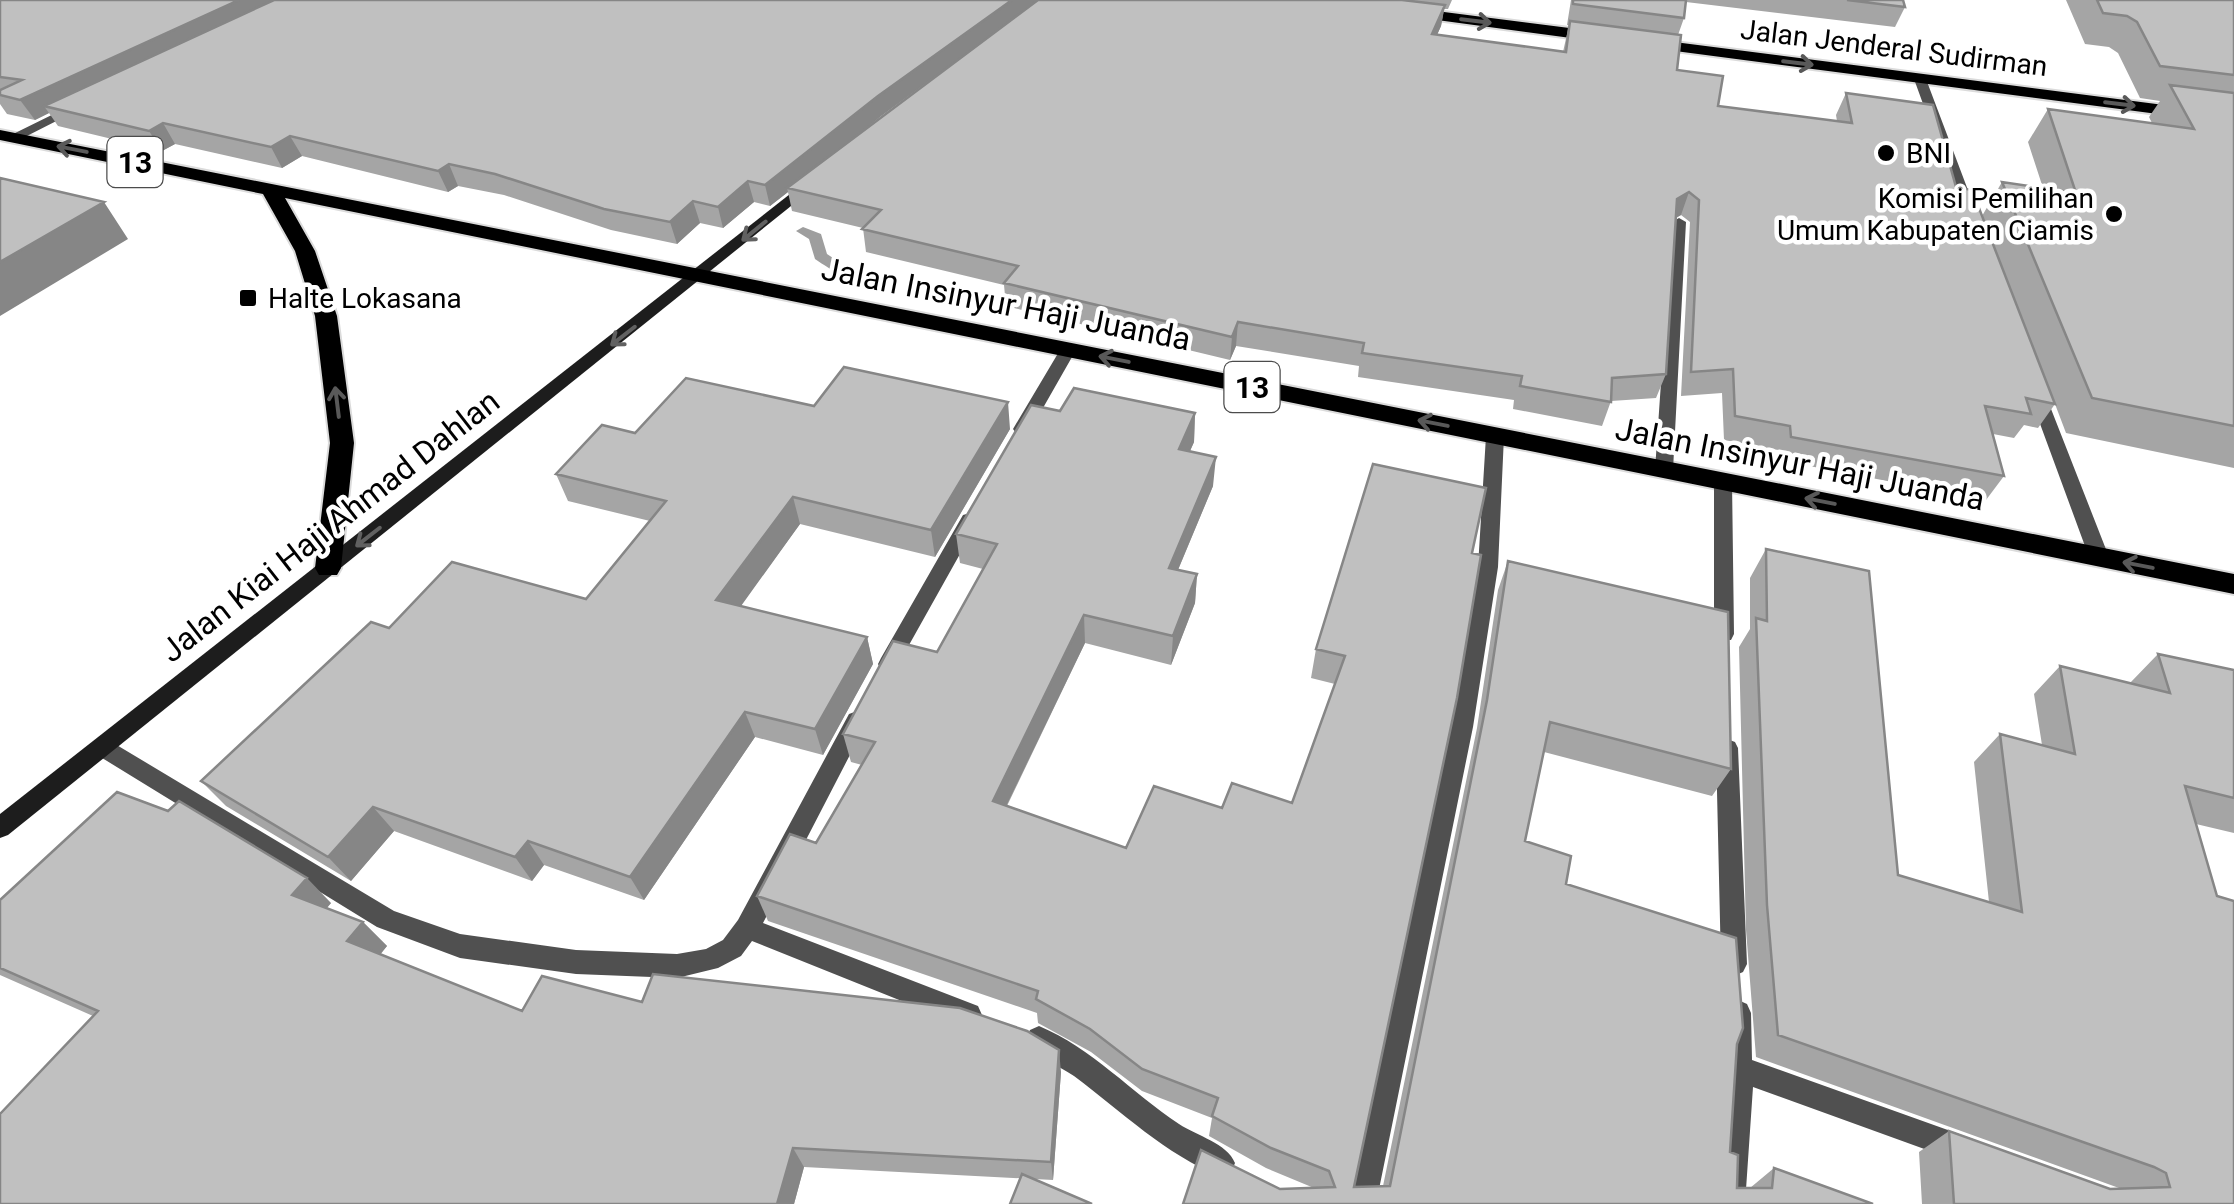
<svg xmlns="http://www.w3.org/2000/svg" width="2234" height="1204" viewBox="0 0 2234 1204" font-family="Roboto,sans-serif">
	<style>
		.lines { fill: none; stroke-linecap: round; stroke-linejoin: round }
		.stream { fill: #9e9e9e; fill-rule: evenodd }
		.trunk-casing { stroke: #dbdbdb; stroke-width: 4 }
		.minor { fill: #505050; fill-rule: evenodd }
		.secondary { fill: #1d1d1d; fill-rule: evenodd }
		.trunk { fill: #000; fill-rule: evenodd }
		.wall { fill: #a5a5a5; fill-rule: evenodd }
		.shaded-wall { fill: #868686 }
		.building { fill: #c0c0c0; stroke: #868686; stroke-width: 2.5 }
		.oneway { stroke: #595959 }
		.oneway2 { stroke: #616161 }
		.poi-dot { fill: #000; stroke: #fff; stroke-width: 4 }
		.labels { text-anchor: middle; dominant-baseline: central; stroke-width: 9; stroke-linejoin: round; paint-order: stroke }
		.far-street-label { font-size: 28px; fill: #000; stroke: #fff }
		.far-poi-label { font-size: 28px; fill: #000; stroke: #fff; text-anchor: start }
		.shield { fill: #fff; stroke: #4c4c4c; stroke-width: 2.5 }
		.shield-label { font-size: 30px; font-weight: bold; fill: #000 }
		.street-label { font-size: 32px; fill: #000; stroke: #fff }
	</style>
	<rect width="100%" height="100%" fill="#fff"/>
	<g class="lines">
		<path class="stream" d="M803,227L821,234L827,254L851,270L875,278V284C853,285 833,271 815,259L809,239L796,231Z"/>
		<g class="trunk-casing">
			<path id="trunk" d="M1405,7L1601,32L1609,37L1601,42L1400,15L1397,12Z
				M1643,38L2234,114V124L1637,46L1635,43Z
				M0,130L2234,574V594L285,198L315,251L337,316L354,443L341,568L337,575H319L315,568L330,443L315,316L295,251L263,194L0,140Z"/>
		</g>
		<path class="minor" d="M1916,76L1926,79L1977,214L1975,217L1963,214L1914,79Z
			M72,105L82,108L17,141L5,138Z
			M1679,218L1686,222L1673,470L1664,476L1655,470L1672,222Z
			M1068,345L1076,350L1031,429L1028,433H1016L1013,429L1060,350Z
			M2036,386L2044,391L2109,557L2106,562H2092L2089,557L2028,391Z
			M1495,430L1504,436L1498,567L1473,727L1376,1204H1348L1451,727L1478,567L1486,436Z
			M1723,475L1732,481L1734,634L1731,640H1717L1714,634V481Z
			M970,513L979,520L895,670H881L878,664L881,658L963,515Z
			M857,711L865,714L868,720L763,923L978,1006L982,1015L978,1024L969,1028L752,941L741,956L718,968L677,978L576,974L460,958L377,927L94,753L91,747L94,741L102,738L110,741L394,911L460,934L576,950L677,954L706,949L723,940L738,920L849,714Z
			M1727,739L1735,742L1738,748L1747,964L1743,972L1734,976L1725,972L1721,964L1716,748L1719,742Z
			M1738,1000L1747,1004L1751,1013L1752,1060L1973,1139L1977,1149L1973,1159L1963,1163L1753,1087L1745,1204H1717L1725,1095V1013L1729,1004Z
			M1039,1026C1092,1048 1132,1093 1179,1124C1197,1136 1227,1143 1235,1163L1231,1173L1221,1177C1165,1154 1122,1112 1074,1076C1058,1065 1033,1057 1026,1039L1030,1030Z"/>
		<path class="secondary" d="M804,183L816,186L8,835L0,838V814Z"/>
		<use href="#trunk" class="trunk"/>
	</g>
	<path class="wall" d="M0,0H1452L1448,9H1444L1441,26L1437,35L1563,52L1569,25H1567L1571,0H1903L1905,7L1895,27L1686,2L1684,18L1678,35L1677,70L1718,106L1837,121L1836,115L1846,93L1956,187L1982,216L2002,182L2043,188L2028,142L2048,109L2152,123L2149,117L2160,101L2140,98L2118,53L2109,47L2085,44L2066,0H2234V468L2066,433L2055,404L2038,428L2024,425L2014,438L1993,434L2004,476L1986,500L1778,460V450L1724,440L1722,393L1681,396L1690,222L1681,215L1676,218L1666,374L1656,398L1611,401L1602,426L1513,409L1514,400L1358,377L1359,366L1236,346L1230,360L1006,306L1004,285L866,252L863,228L792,211L788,192L770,206L754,202L723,228L700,223L677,244L611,230L504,195L458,186L448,192L302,156L282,168L175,144L162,151L58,126L49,113L35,120L7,114L0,104ZM974,48L850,141L881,116Z
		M814,406L1010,429L935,557L800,524L740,606L867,637L873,664L823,755L755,737L644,900L544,865L532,881L394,831L351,881L226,806L201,781L389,628L586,599L650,521L568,501L556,474L635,433Z
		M1060,411L1195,413L1194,442L1190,451L1213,486L1178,570L1197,574L1195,603L1171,665L1085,643L1007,806L1126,848L1222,808L1292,803L1335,684L1311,678L1316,649L1472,553L1354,1187L1383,1186L1477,728L1498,590L1508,561L1731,769L1712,796L1544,752L1525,841L1566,884L1737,1044L1730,1152L1737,1188H1750L1774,1168L1873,1204L1280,1189L1314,1188L1266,1168L1209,1136L1212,1118L1142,1091L1091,1052L1038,1023L1037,1013L768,921L757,896L816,843L862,765L851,762L843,734L937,652L983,569L960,563L956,534Z
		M1766,549L1898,875L1989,902L1974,762L2000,734L2042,745L2034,694L2060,666L2130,683L2158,654L2234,670V833L2196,824L2217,896L2234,1204H1922L1919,1152L1949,1131L2110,1189L2119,1188L1756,1057L1746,930L1739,647L1750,629V578Z
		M0,900L331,903L327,908L363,922L387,946L380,954L522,1011L642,1002L1061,1072L1053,1180L804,1167L794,1204H0L93,1016L0,975Z"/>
	<path class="shaded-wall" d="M239,0H290L44,106L49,113L35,120L20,100Z
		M1012,0H1039L881,116L791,189L787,188L788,192L770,206L765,185L878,96Z
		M1445,5L1441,26L1428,55L1432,34Z
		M163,123L175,144L162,151L149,131Z
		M290,136L302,156L282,168L271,147Z
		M449,164L458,186L448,192L438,171Z
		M748,181L754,202L723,228L718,207Z
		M1689,192L1681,215L1668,222L1677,199Z
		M693,201L700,223L677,244L670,222Z
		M104,202L128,239L0,316V262Z
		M1238,322L1236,346L1230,360L1232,337Z
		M1008,402L1010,429L935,557L931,530Z
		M1195,413L1194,442L1178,478L1179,449Z
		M1216,457L1213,486L1167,596L1169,568Z
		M793,497L800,524L726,627L716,600Z
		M1197,574L1195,603L1171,665L1173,636Z
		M1084,615L1085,643L996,827L993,801Z
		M867,637L873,664L823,755L815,729Z
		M745,712L755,737L644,900L630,877Z
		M373,807L394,831L351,881L328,857Z
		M528,841L544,865L532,881L515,857Z
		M307,878L331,903L317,919L292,895Z
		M363,922L387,946L372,965L347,941Z
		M1059,1050L1061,1072L1053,1180L1051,1162Z
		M793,1148L804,1167L794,1204H777Z"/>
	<path class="building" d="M0,0H239L20,100L0,95V90L22,80L0,77Z
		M274,0H1012L878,96L765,185L748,181L718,207L693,201L670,222L604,209L495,174L449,164L438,171L290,136L271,147L163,123L149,131L44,106Z
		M1038,0H1402L1445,5L1432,34L1566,52L1570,21L1681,35L1677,70L1723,76L1718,106L1852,123L1846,93L1933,105L1956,187L1972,190L2055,404L2026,398L2031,414L1985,406L2004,476L1791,437L1790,426L1735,416L1733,369L1691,372L1699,200L1689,192L1677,199L1666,374L1612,378L1611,402L1520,386L1522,376L1362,353L1364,343L1238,322L1232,337L1004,283L1018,266L862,229L881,210L787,188Z
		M1573,0H1686L1684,18L1573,4Z
		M1847,0H1903L1905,7Z
		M2097,0H2234V75L2160,66L2137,22L2127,16L2103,13Z
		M2170,85L2234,93V426L2092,398L2002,182L2076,193L2048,109L2194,129Z
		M0,178L104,202L0,262Z
		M844,367L1008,402L931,530L793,497L716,600L867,637L815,729L745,712L630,877L528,841L515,857L373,807L328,857L201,781L371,622L389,628L452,562L586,599L666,501L556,474L602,425L635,433L686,378L814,406Z
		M1074,388L1195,413L1179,449L1216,457L1169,568L1197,574L1173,636L1084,615L993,801L1126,848L1154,786L1222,808L1232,783L1292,803L1345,656L1316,649L1373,464L1486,488L1472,553L1481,555L1457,698L1354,1187L1390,1186L1487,700L1508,561L1728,612L1731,769L1550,722L1525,841L1571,856L1566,884L1736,938L1743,1028L1737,1044L1730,1152L1738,1155L1737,1188H1772L1774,1168L1873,1204H1183L1201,1150L1280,1189L1335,1187L1329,1171L1271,1148L1212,1116L1218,1098L1142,1069L1090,1029L1036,999L1038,991L757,896L790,834L816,843L875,742L843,734L893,641L937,652L997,544L956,534L1031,405L1060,411Z
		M1766,549L1869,571L1898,875L2022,912L2000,734L2075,754L2060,666L2170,693L2158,654L2234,670V798L2185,786L2217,896L2234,901V1204H1954L1949,1131L2110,1189L2170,1187L2166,1173L2154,1167L1778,1035L1767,905L1756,618L1767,621Z
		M117,792L168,811L179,801L307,878L292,895L363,922L347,941L522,1011L542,976L642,1002L653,974L960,1008L1027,1031L1059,1050L1051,1162L793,1148L777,1204H0V1114L98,1011L0,968V900Z
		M1022,1174L1092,1204H1010Z"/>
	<defs><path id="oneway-shaft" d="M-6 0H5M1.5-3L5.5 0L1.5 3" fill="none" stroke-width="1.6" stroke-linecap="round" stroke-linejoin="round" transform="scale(2.5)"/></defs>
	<g class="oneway">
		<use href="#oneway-shaft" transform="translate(1476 21) rotate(7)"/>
		<use href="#oneway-shaft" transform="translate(1798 63) rotate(7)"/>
		<use href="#oneway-shaft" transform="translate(2120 104) rotate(7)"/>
		<use href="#oneway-shaft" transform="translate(72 149) rotate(-169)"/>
		<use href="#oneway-shaft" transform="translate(1114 359) rotate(-169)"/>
		<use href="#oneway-shaft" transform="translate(337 402) rotate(-97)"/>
		<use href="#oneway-shaft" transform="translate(1433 423) rotate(-169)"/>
		<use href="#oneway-shaft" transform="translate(1820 501) rotate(-169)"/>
		<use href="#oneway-shaft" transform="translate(2138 565) rotate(-169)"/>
	</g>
	<g class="oneway2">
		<use href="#oneway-shaft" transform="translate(754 231) rotate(141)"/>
		<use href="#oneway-shaft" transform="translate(623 336) rotate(142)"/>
		<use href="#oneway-shaft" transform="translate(368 537) rotate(142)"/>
	</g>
	<g class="poi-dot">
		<circle cx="1886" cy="153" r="10"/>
		<circle cx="2114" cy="214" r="10"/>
		<rect x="238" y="288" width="20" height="20" rx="5"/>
	</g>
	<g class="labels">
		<g class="far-street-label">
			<text transform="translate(1894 48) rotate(7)">Jalan Jenderal Sudirman</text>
		</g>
		<g class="far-poi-label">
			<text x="1906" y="153">BNI</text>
			<text x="2094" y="198" text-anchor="end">Komisi Pemilihan<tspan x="2094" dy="32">Umum Kabupaten Ciamis</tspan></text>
			<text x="268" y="298">Halte Lokasana</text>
		</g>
		<g class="shield">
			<rect x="107.5" y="137" width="55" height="50" rx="8"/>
			<rect x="1224.5" y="362" width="55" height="50" rx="8"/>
		</g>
		<g class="shield-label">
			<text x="135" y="162">13</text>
			<text x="1252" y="387">13</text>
		</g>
		<g class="street-label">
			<text transform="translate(1006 304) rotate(11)">Jalan Insinyur Haji Juanda</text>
			<text transform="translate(1800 464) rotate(11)">Jalan Insinyur Haji Juanda</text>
			<text transform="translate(330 526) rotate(-38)">Jalan Kiai Haji Ahmad Dahlan</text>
		</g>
	</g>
</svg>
